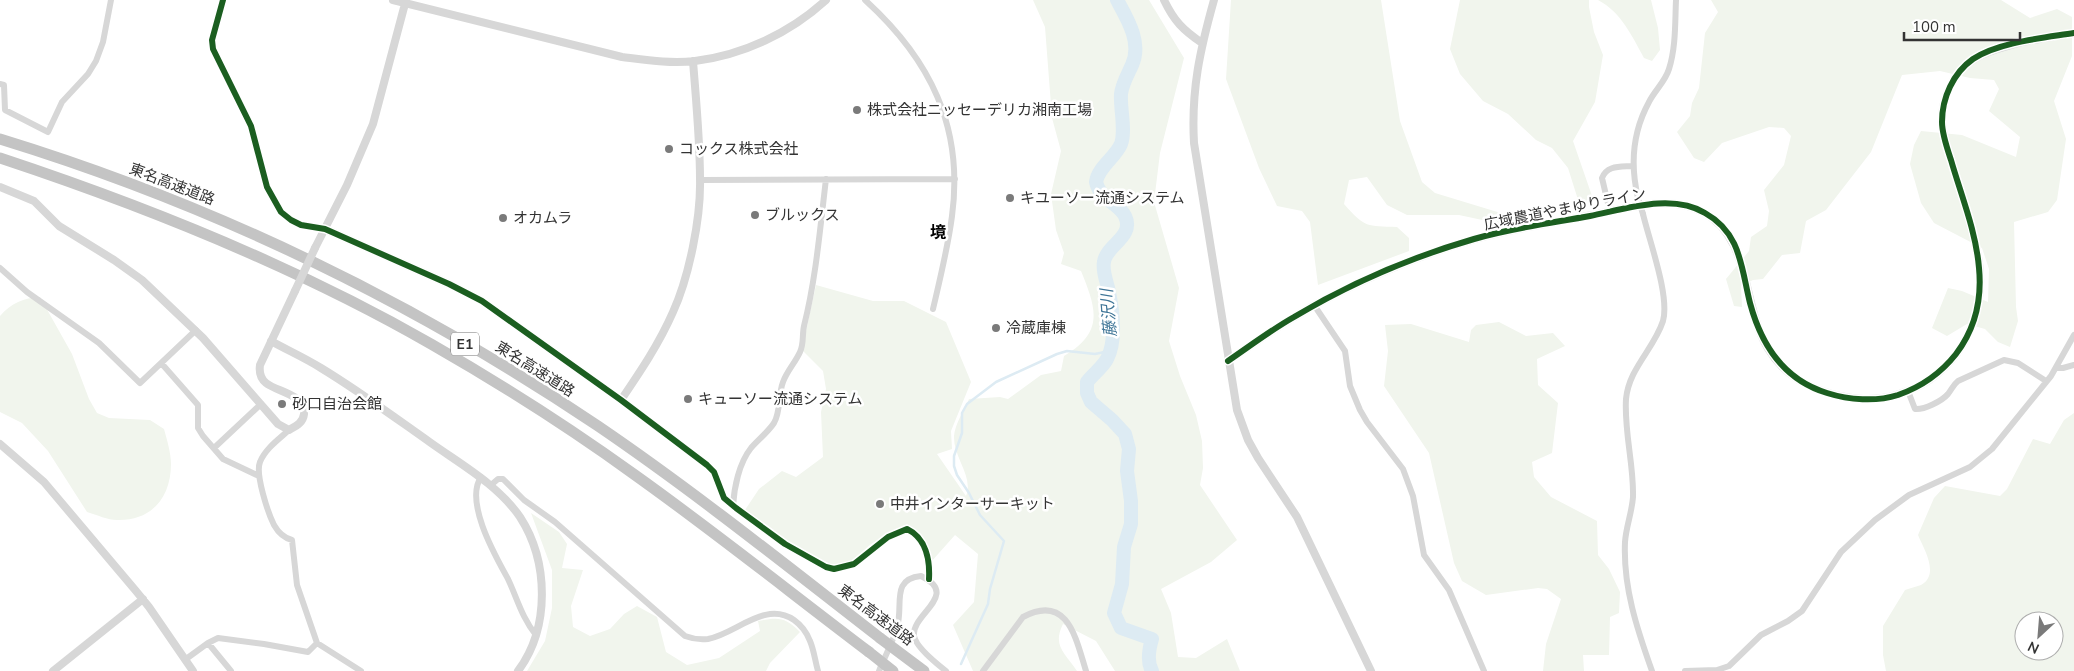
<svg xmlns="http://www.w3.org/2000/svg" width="2074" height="671" viewBox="0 0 2074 671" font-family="'Nunito Sans','Noto Sans JP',sans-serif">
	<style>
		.green { fill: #f1f5ed; fill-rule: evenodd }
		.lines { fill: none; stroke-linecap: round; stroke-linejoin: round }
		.stream { stroke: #ddebf3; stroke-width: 2.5 }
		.river { stroke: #ddebf3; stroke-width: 14 }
		.tertiary-tunnel { stroke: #d6d6d6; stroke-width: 8; stroke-dasharray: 8 4; stroke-linecap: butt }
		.minor { stroke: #d7d7d7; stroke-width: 6 }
		.tertiary { stroke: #d7d7d7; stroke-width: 8 }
		.motorway { stroke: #c4c4c4; stroke-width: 11 }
		.minor-bridge { stroke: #d7d7d7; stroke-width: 6 }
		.tertiary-bridge { stroke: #d7d7d7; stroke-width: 8 }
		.motorway-bridge { stroke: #c4c4c4; stroke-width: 11 }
		.cycleway-casing { stroke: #fff; stroke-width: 9 }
		.cycleway { stroke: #1b5e20; stroke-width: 6 }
		.poi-dot { fill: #7a7a7a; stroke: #fff; stroke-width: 2 }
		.labels { text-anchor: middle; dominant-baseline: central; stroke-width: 5; stroke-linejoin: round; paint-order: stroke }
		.shield { fill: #fff; stroke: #707070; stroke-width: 1 }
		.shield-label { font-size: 14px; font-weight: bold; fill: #333 }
		.poi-label { font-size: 15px; fill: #333; stroke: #fff; text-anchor: start }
		.street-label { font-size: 15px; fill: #333; stroke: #fff }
		.neighbourhood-label { font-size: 16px; font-weight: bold; fill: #000; stroke: #fff }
		.water-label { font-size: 16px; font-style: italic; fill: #3f7597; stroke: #fff }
	</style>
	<rect width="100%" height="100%" fill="#fff"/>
	<path class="green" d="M1033,0H1149L1184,58L1160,153L1154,202L1179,288L1169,341L1180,376L1196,415L1202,441L1203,468L1200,485L1237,540L1211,562L1161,589L1171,613L1178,657L1196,658L1227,639L1240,671H1115L1096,641L1063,624C1052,646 1065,653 1077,671H973L953,625L974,602L978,554L955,535L931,562L920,534L907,524L871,544L852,561L832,565L788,543L773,532L774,530L745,510L759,489L782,471L796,477L823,457L821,412L826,389L823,371L802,350L816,285L873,301H904L946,322L971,382L951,431L952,449L937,454L966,496C974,477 953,457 954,436C955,424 964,410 969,399L1000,397L1008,399L1041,375L1061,371L1064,356C1105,332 1096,308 1081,271L1061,264L1064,253L1056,230L1051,194L1061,151L1052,118L1045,27Z
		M1231,0H1381L1400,121L1422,182L1435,193L1504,214L1501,224L1459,215H1407L1387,205L1367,177L1349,180L1344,204C1365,228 1367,226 1397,227L1409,238V251L1318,285L1310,222L1302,211L1277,206L1259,168L1226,79Z
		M1460,0H1589V7L1594,32L1603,55L1595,102L1573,141L1592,196L1580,206L1568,168L1552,148L1536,140L1508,114L1483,101L1460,74L1450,49Z
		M1598,0H1651L1658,28L1660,50L1652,61L1644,58C1632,36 1621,12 1598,0Z
		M1711,0H2001L2030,18L2057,9L2072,17V56L2054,101L2066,139L2057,200L2048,212L2014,222L2016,307L2018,321L2010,347L1998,342L1985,329L1967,324L1947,336L1932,328L1948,288L1962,291L1988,302L1989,269L1982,248L1934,223L1921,203L1910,164L1914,145L1921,131L1962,135L2016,157L2020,137L1989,111L1999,89L1994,80L1970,78L1940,71L1902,75L1871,152L1826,210L1806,221L1800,253L1782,255L1763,279L1753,280L1741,286L1742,307L1734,306L1726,279L1749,251L1751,237L1767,226L1769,211L1764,190L1784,165L1791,136L1784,128L1769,127L1722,143L1704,162L1694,158L1677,132L1690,116L1692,103L1699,88L1705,33L1718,12Z
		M40,297L72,354L89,399L97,413L109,418L150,420L164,429C167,440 171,453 171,464C171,497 152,521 117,520C108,520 97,515 87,512L48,451L22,423L0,412V316C11,303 24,298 40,297Z
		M1499,322L1526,336L1553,333L1565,346L1537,359L1538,385L1558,403L1552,453L1532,462L1534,477L1551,497L1597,521L1598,555L1609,569L1620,592L1619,613L1610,617L1609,655H1583L1584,671H1543L1546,644L1561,599L1547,589L1538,588L1486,595L1462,581L1454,563L1429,453L1384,386L1388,351L1385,325L1411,324L1469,342L1471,330L1476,325Z
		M2074,413V671H1886L1883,655V626L1905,590C1910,588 1916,587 1921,585C1940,575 1924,549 1918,535L1934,498L1945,486L2000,496L2007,489L2033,439L2050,444L2064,420ZM2024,621H2054V651H2024Z
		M531,513L559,532L567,544L562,568L583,570L571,606L573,627L590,636L610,629L624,614L637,606L657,617L666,652L687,665L719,658L760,631L758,621C779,617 785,617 800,632L770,663L766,671H527L545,641L552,608V570Z"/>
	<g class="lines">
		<path class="stream" d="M961,664L988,604L990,589L1004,541L980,515L969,493L957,475L954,466V456L962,433V413L967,404L996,382L1057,354L1067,351L1095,354L1109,351"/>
		<path class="river" d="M1117,0C1128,20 1142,43 1132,65C1128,74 1122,84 1121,94C1120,109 1126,130 1121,144C1115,158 1098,167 1096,182C1100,200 1119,203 1125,216C1135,237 1106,245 1104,262C1102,271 1107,282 1109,292C1113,312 1117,340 1107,359C1102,368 1093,374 1087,382V393L1091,402L1112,420L1125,434L1129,449L1127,471L1131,501V524L1124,547L1122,584L1114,613L1121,628L1152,639C1149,649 1147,662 1152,671"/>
		<path class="tertiary-tunnel" d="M2022,42L2074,33"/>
		<path class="minor" d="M223,0L212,40L213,49C225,74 240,99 251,125C264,156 261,210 299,225C307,228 317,227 325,229
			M865,0C930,59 964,127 952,216C948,247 940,279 933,309
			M0,84L4,85L5,110L48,132L62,102L88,74L96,61L103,42L111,0
			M700,180L955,179
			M1638,198C1630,164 1632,133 1649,102C1655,90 1665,82 1669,69C1676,47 1675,22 1676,0
			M1610,212L1602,178C1607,165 1620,167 1633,166
			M1643,214C1649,240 1670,296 1663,321C1654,349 1629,368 1626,399C1624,432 1634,465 1633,497C1632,512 1626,527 1625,542C1623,587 1637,629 1652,671
			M0,268L27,292L99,343L140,383L196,330
			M1314,305L1345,351L1350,386L1360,410L1367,422L1403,469L1413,496L1424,555L1449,590L1484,671
			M162,364L198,405V428L203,436L223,459L259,476
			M2056,368H2063L2074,365
			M1908,391L1915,409C1924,410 1942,401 1948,394C1952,389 1953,385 1958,381L2004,360L2018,363L2046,381
			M621,400L707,465L714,472L724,498L736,508L785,544L826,567L834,569L854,564L888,537L907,529C926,538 930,560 929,579
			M289,430C279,439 265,449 260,462C255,474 268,513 274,525C278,532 284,538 292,540L297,585L317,643L361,671
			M214,448L261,404
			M481,477C464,502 496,557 508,579C517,598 522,618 536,635
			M491,485L498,479H503L524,500L555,522L685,636C693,639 700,640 708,639C736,634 765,600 794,620C801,625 807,633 810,641C814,650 815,661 818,671
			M733,506C734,488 739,463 751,448C758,440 768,432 774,423C781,411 778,395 783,382C787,371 795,363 800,352C804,344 802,335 804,326C816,278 820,229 826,179
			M208,643L231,671
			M186,659L208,643L218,638L264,644L308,652L317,643
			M879,671C885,656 893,642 897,627C904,606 890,579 921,576C961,595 911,614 914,636C916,647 937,664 946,671
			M983,671L1023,617C1068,593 1076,639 1086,671
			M1685,671L1717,670L1729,666L1761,635L1788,621L1802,611L1841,552L1875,520L1909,495L1970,467L1992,449L2051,376L2074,335"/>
		<path class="tertiary" d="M393,0L622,57C646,60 671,64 695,61C743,55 790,33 826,0
			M1164,0C1174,21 1183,30 1202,43
			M1214,0C1200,50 1191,90 1194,143L1237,410L1248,440L1258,458L1297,517L1371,671
			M0,187L34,201L59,226L114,260L142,280L203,338L278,424L289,430C296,426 303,423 304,414C305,394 277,392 266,383C260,378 259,372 260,365L295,291
			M325,229L449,284L482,301L621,400C640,372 659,344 673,312C689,277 701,218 700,179C700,140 696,100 693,61
			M315,248L347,185L373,124L406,0
			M271,341C287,350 305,358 321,368C359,391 394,417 431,443C462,465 498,485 520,517C549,562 550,628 518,671
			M1228,361C1249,347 1269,332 1291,319C1344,286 1415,256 1475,239C1513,228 1554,223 1592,215C1626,209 1671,194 1703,212C1771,249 1723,356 1822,391C1845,399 1873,402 1896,395C1921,388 1942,373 1957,353C1976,327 1983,295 1979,263C1974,229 1961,194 1951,160C1948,149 1943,136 1942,124C1941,99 1953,72 1974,59C1988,50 2006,47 2022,42
			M0,444L44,482L136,591L149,607L193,671
			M53,671L143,599"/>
		<path class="motorway" d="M0,139C212,204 414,302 598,426C695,492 787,566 880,638
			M0,158C148,207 295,266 431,344C501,384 570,428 635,475C715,532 791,593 869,652"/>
		<path class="minor-bridge" d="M1638,198L1643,214"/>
		<path class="tertiary-bridge" d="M295,291L315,248"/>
		<path class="motorway-bridge" d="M880,638L924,671
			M869,652L893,671"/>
		<g class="cycleway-casing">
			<path id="cycleway" d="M223,0L212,40L213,49L251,126L267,187L281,212L291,220L301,225L325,229L449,284L482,301L621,400L707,465L714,472L724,498L736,508L785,544L826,567L834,569L854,564L888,537L907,529C926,538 930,560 929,579
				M1228,361C1250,346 1271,330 1294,317C1349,284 1412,257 1474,239C1511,228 1551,223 1590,216C1625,209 1672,193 1705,213C1741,233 1741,267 1750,303C1761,344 1784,380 1827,393C1849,400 1876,402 1898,395C1921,387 1941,373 1956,354C1975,329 1982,299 1979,268C1976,231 1961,195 1951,160C1947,148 1942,134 1942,122C1942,98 1953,73 1973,59C1999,42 2043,38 2074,33"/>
		</g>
		<use href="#cycleway" class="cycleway"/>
	</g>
	<g class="poi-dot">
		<circle cx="857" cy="110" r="5"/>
		<circle cx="669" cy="149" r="5"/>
		<circle cx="1010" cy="198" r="5"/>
		<circle cx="755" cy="215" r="5"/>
		<circle cx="503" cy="218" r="5"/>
		<circle cx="996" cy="328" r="5"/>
		<circle cx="688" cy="399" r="5"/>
		<circle cx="282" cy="404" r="5"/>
		<circle cx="880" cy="504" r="5"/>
	</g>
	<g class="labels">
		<rect class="shield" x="451" y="332.5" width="28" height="23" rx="4"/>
		<g class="shield-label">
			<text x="465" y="344">E1</text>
		</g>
		<g class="poi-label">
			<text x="867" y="110">株式会社ニッセーデリカ湘南工場</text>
			<text x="679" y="149">コックス株式会社</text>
			<text x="1020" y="198">キユーソー流通システム</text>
			<text x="765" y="215">ブルックス</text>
			<text x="513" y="218">オカムラ</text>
			<text x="1006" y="328">冷蔵庫棟</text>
			<text x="698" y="399">キューソー流通システム</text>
			<text x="292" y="404">砂口自治会館</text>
			<text x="890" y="504">中井インターサーキット</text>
		</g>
		<g class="street-label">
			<text transform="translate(172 184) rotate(21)">東名高速道路</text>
			<text transform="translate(1565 209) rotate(-11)">広域農道やまゆりライン</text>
			<text transform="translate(535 369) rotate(32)">東名高速道路</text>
			<text transform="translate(876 615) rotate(37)">東名高速道路</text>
		</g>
		<g class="neighbourhood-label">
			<text x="938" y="233">境</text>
		</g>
		<g class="water-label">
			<text transform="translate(1109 313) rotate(-95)">藤沢川</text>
		</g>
	</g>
	<g transform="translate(2039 636) rotate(206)"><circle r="24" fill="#ffffff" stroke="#adadad"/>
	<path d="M0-4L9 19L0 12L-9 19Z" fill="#7a7a7a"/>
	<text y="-8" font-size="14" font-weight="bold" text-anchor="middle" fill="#333333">N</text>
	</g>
	<path d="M1904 32v8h116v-8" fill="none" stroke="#333333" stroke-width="2.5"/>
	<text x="1912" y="32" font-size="15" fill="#333333" stroke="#ffffff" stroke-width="4" paint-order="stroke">100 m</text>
</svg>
